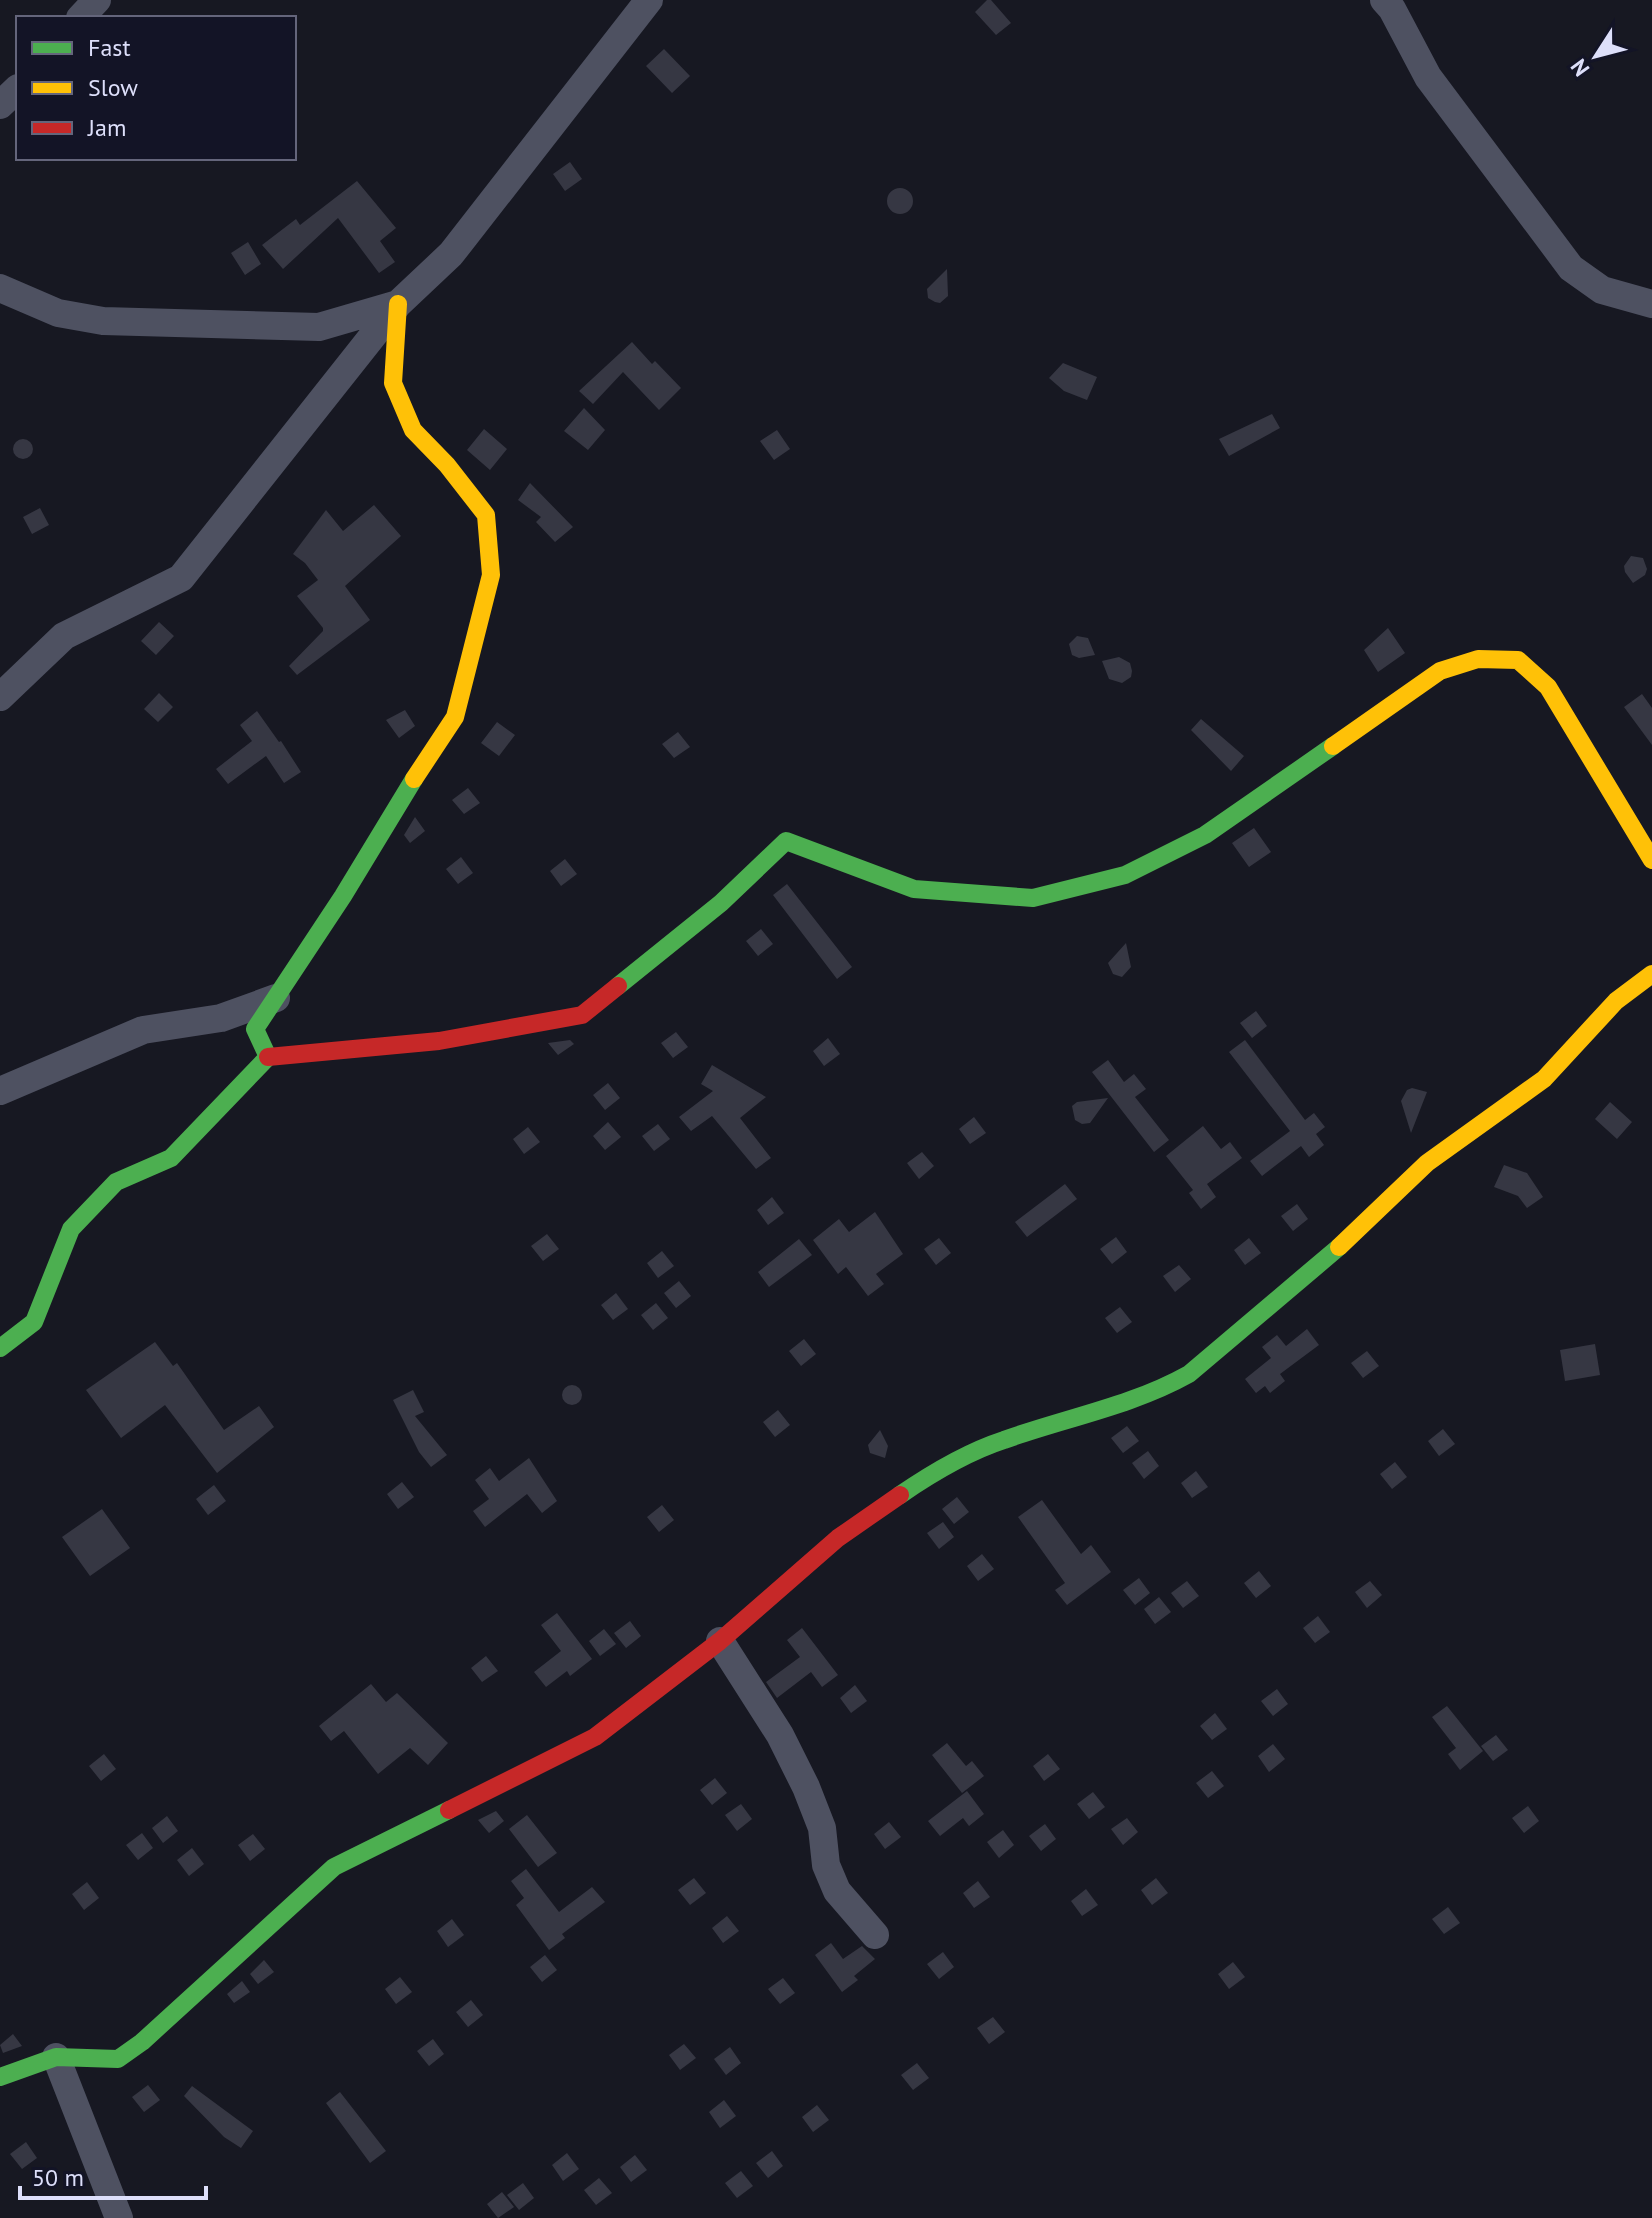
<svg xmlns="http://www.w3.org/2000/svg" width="1652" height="2218" viewBox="0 0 1652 2218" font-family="'PT Sans',sans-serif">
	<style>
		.building { fill: #363743 }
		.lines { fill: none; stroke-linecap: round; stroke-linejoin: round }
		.street { stroke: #4e5161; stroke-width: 28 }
		.fast { stroke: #4caf50; stroke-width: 18 }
		.slow { stroke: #ffc107; stroke-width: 18 }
		.jam { stroke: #c62828; stroke-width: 18 }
	</style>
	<rect width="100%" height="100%" fill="#171822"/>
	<path class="building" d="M987,0H991L1011,23L996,35L975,12Z
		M664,49L690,76L672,93L646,66Z
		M570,162L582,179L565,191L553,174Z
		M357,181L396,228L380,241L395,262L379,273L338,218L283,269L262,245L296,219L300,225Z
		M887 201a13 13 0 1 1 26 0a13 13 0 1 1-26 0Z
		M248,242L261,264L245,275L231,253Z
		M947,269L948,296L940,303L935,302L928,298L927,289Z
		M632,342L652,364L655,361L681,388L659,410L623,372L593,404L579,391Z
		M1063,363L1097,377L1087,400L1064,391L1049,378Z
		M584,408L605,430L588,450L564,431Z
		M1272,414L1280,428L1229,456L1219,439Z
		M484,429L507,449L490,470L467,450Z
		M777,430L790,449L774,460L760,441Z
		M13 449a10 10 0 1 1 20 0a10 10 0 1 1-20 0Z
		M530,483L573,527L555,542L536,522L541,517L518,500Z
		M374,505L401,536L345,586L370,620L297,675L289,666L323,631V628L297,596L318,580L305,563L293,554L326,510L343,531Z
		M40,508L49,525L32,534L23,517Z
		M1631,556L1643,558L1647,569L1645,575L1633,583L1625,572L1624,566Z
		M159,622L174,636L156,655L141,641Z
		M1388,628L1405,653L1378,672L1364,650Z
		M1077,636L1088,638L1095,655L1079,658L1072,655L1069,644Z
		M1119,657L1130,663L1132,671L1131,677L1122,683L1109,679L1102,661Z
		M159,693L173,707L158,722L144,709Z
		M1642,694L1652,708V745L1624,707Z
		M405,710L415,726L399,738L386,720Z
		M257,711L279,742L281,741L301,772L284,783L266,756L228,784L216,769L252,741L240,725Z
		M1201,719L1244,756L1231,771L1191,730Z
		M497,722L515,735L499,756L481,743Z
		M678,732L690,747L674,758L662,744Z
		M468,788L480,803L464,814L452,800Z
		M415,817L425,831L410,843L404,835Z
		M1254,828L1271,852L1249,867L1232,843Z
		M461,857L473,873L458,884L446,869Z
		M565,859L577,874L561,886L550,871Z
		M787,884L852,967L837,979L773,895Z
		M761,929L773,944L758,956L746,941Z
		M1126,943L1131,967L1122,977L1113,974L1108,963Z
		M1256,1011L1267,1026L1252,1038L1240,1023Z
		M676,1032L688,1047L673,1058L661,1043Z
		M828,1038L840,1054L824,1066L813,1051Z
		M570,1040L574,1044L558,1055L548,1043Z
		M1245,1040L1305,1120L1314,1113L1325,1127L1316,1134L1324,1145L1309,1157L1301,1146L1262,1176L1250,1161L1290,1131L1229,1052Z
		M1108,1060L1124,1082L1134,1074L1146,1089L1135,1097L1169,1140L1154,1152L1092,1072Z
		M712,1065L766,1097L740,1118L771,1158L756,1169L712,1116L691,1131L679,1117L713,1091L701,1084Z
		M608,1083L620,1098L605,1110L593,1095Z
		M1412,1088L1427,1092L1411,1133L1401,1101L1407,1090Z
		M1108,1098L1090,1123L1082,1124L1075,1120L1072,1106L1077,1102Z
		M1610,1102L1632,1122L1617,1139L1595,1119Z
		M974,1117L986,1133L970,1144L959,1129Z
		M608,1122L621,1137L605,1150L593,1136Z
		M658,1124L670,1139L654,1151L642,1136Z
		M1203,1126L1221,1149L1230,1142L1242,1158L1207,1184L1216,1197L1201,1209L1189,1193L1193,1190L1166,1156Z
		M528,1127L540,1142L524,1154L513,1139Z
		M922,1152L934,1166L919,1179L907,1163Z
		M1504,1165L1527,1173L1543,1197L1527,1208L1518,1196L1494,1187Z
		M1065,1184L1077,1199L1027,1237L1015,1222Z
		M772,1197L784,1213L768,1225L757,1210Z
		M1297,1204L1308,1219L1293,1231L1281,1216Z
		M875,1212L903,1254L876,1274L884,1284L868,1296L846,1267L838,1274L813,1240L839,1219L849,1232Z
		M547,1234L559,1249L543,1261L531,1246Z
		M1116,1237L1127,1252L1112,1264L1100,1249Z
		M939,1238L951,1253L936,1265L924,1249Z
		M1249,1238L1261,1253L1245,1265L1234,1250Z
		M799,1239L812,1255L769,1287L758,1272Z
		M662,1251L674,1266L658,1278L647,1263Z
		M1179,1265L1191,1279L1175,1292L1163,1276Z
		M679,1281L691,1296L676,1308L664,1293Z
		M616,1293L628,1309L613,1320L601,1305Z
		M656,1303L668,1318L653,1330L641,1315Z
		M1120,1307L1132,1322L1117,1333L1105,1318Z
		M1307,1329L1319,1345L1280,1374L1285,1381L1270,1393L1265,1386L1256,1393L1245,1379L1271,1358L1262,1347L1277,1335L1286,1346Z
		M804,1339L816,1354L801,1366L789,1351Z
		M155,1342L173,1366L177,1363L224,1430L259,1406L274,1427L217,1473L165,1405L121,1438L86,1390Z
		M1595,1344L1600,1375L1565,1381L1560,1350Z
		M1367,1351L1379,1366L1363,1378L1351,1363Z
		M562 1395a10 10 0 1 1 20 0a10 10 0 1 1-20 0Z
		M413,1390L424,1412L415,1416L447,1455L431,1467L419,1452L393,1400Z
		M778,1410L790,1425L775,1437L763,1422Z
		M1127,1426L1139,1441L1123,1453L1111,1438Z
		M1443,1429L1455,1444L1439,1456L1428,1441Z
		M880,1430L888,1446L885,1458L870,1453L868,1445Z
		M1148,1451L1159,1466L1144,1479L1132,1463Z
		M529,1458L557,1501L542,1513L527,1494L485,1527L473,1511L489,1499L475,1480L490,1468L499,1481Z
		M1395,1462L1407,1477L1392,1489L1380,1474Z
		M1196,1471L1208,1487L1192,1498L1181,1483Z
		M402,1482L414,1497L398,1509L387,1494Z
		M214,1485L226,1501L208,1515L196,1499Z
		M957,1497L969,1512L954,1524L942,1509Z
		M1042,1500L1081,1554L1091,1545L1111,1572L1067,1605L1055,1590L1065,1583L1018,1517Z
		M662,1505L674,1520L659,1532L647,1517Z
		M102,1509L130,1548L90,1576L62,1537Z
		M943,1522L954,1537L939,1549L927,1533Z
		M982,1554L994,1569L978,1581L967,1566Z
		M1259,1571L1271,1586L1256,1598L1244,1583Z
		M1139,1578L1150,1593L1135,1605L1123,1590Z
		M1187,1581L1199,1596L1183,1608L1171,1593Z
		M1370,1581L1382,1595L1367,1608L1355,1592Z
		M1159,1597L1171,1612L1155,1624L1144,1609Z
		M557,1613L592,1659L570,1676L567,1671L546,1687L534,1672L561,1651L541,1625Z
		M1318,1616L1330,1632L1315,1643L1303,1628Z
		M630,1621L641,1636L626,1648L614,1633Z
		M802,1628L838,1675L822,1687L811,1672L777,1698L766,1682L800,1657L787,1640Z
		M604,1629L616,1644L600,1656L589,1641Z
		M486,1656L498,1671L482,1682L471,1668Z
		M371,1684L386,1702L397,1693L448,1743L428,1765L410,1748L378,1774L344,1731L331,1741L319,1726Z
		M855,1685L867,1701L851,1713L840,1698Z
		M1277,1689L1288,1704L1273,1716L1261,1701Z
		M1447,1706L1483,1751L1460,1770L1448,1754L1456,1748L1432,1717Z
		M1215,1713L1227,1729L1212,1740L1200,1726Z
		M1496,1735L1508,1750L1493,1761L1481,1746Z
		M947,1743L966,1766L972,1761L984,1776L962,1793L932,1755Z
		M1273,1744L1285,1759L1269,1772L1258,1756Z
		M104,1754L116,1769L101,1781L89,1766Z
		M1048,1754L1060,1769L1044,1781L1033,1766Z
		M1212,1771L1224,1786L1208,1798L1196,1783Z
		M715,1778L727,1793L712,1805L700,1790Z
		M967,1791L984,1814L969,1826L963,1818L940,1836L928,1821Z
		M1093,1792L1105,1807L1089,1819L1077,1804Z
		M741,1804L752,1819L737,1831L725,1815Z
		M1528,1806L1539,1821L1524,1833L1512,1818Z
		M496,1811L504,1821L489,1833L478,1820Z
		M527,1815L557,1853L538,1867L509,1829Z
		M167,1816L178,1831L163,1843L152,1828Z
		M1127,1818L1138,1832L1123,1845L1111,1829Z
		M889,1822L901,1837L885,1849L874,1834Z
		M1045,1824L1056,1839L1041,1851L1029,1836Z
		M1003,1830L1014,1845L999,1858L987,1842Z
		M142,1833L153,1848L138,1860L126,1845Z
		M253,1834L265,1849L250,1861L238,1845Z
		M192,1848L204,1864L189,1876L177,1860Z
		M526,1869L559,1912L592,1887L605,1902L562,1934L565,1938L549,1950L516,1905L524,1898L511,1881Z
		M694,1878L706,1893L690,1905L678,1890Z
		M1156,1878L1168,1893L1152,1905L1141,1890Z
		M978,1881L990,1897L974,1908L963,1893Z
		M87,1882L99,1898L84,1910L72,1894Z
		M1086,1889L1098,1905L1082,1916L1071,1901Z
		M1448,1907L1460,1923L1444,1934L1432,1919Z
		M727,1916L739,1931L723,1943L712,1928Z
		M452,1919L464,1935L448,1947L437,1931Z
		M831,1943L843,1959L862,1946L875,1959L854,1976L858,1980L842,1992L815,1955Z
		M943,1952L954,1967L939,1979L927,1964Z
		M545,1955L557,1970L542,1982L530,1967Z
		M264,1960L274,1972L258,1984L250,1974Z
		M1233,1962L1245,1977L1229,1989L1218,1974Z
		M400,1977L412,1992L396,2004L385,1989Z
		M783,1978L795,1993L780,2004L768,1989Z
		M242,1981L250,1992L234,2003L227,1994Z
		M471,2000L483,2015L468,2027L456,2012Z
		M993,2017L1005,2032L989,2044L977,2028Z
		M13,2034L22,2046L3,2053L0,2045Z
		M433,2039L444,2054L429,2066L417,2051Z
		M684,2044L696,2058L680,2070L669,2055Z
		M730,2047L741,2063L726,2075L714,2059Z
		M917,2063L929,2078L913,2090L901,2075Z
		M148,2085L160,2100L144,2112L132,2097Z
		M192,2086L253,2131L241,2148L224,2137L184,2096Z
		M340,2092L386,2151L370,2163L326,2103Z
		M724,2100L736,2116L720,2128L709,2112Z
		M817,2105L829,2120L813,2132L802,2117Z
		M26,2142L37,2158L22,2169L10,2154Z
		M772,2151L783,2166L768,2178L756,2163Z
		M567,2153L579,2169L563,2181L552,2165Z
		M635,2155L647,2170L631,2182L620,2167Z
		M741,2171L753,2186L737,2198L725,2183Z
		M599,2178L612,2193L596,2205L584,2190Z
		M523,2183L534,2198L519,2210L507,2195Z
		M502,2192L514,2207L498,2218L487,2204Z"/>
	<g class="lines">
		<path class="street" d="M1384,0L1392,9L1428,77L1571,268L1602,290L1652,304
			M80,18L97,0
			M0,105L18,88
			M0,288L58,313L103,321L319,327L398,304L451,254L649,0
			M0,697L64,636L181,578L398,304
			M0,1091L143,1030L221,1018L276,998
			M720,1641L780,1735L806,1787L822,1828L826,1865L837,1891L875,1935
			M56,2057L119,2218"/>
		<path class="fast" d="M618,986L721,903L786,841L914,889L1033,898L1125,875L1205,835L1333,746
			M0,1348L34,1322L71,1229L116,1182L171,1158L268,1057L255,1029L343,896L414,779
			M900,1495C932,1473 967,1452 1004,1440C1065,1418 1132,1406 1189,1374L1339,1247
			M0,2077L56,2057L118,2059L142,2042L334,1867L449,1810"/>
		<path class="slow" d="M398,304L393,383L413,430L447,465L486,515L491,575L455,717L414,779
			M1333,746L1440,671L1478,659L1518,660L1548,687L1652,860
			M1339,1247L1427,1163L1544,1079L1616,1001L1652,974"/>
		<path class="jam" d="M268,1057L439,1041L582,1015L618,986
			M449,1810L595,1737L720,1641L838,1538L900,1495"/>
	</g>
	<rect x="16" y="16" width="280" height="144" fill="#131426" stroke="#64657b" stroke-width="2"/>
	<rect x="32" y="42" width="40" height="12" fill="#4caf50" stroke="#64657b" stroke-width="2"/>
	<text x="88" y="56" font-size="24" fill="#dddffa">Fast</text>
	<rect x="32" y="82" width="40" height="12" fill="#ffc107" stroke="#64657b" stroke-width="2"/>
	<text x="88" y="96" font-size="24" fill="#dddffa">Slow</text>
	<rect x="32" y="122" width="40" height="12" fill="#c62828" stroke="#64657b" stroke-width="2"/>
	<text x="88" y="136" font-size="24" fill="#dddffa">Jam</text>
	<g transform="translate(1596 56) rotate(234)" stroke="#131426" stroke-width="6" paint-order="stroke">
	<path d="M0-6L14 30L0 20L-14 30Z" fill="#dddffa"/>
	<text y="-12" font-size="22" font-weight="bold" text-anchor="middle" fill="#dddffa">N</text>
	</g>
	<path d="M20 2186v12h186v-12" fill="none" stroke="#dddffa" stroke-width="4"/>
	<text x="32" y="2186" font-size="24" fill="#dddffa" stroke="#131426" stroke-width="6" paint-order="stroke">50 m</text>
</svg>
